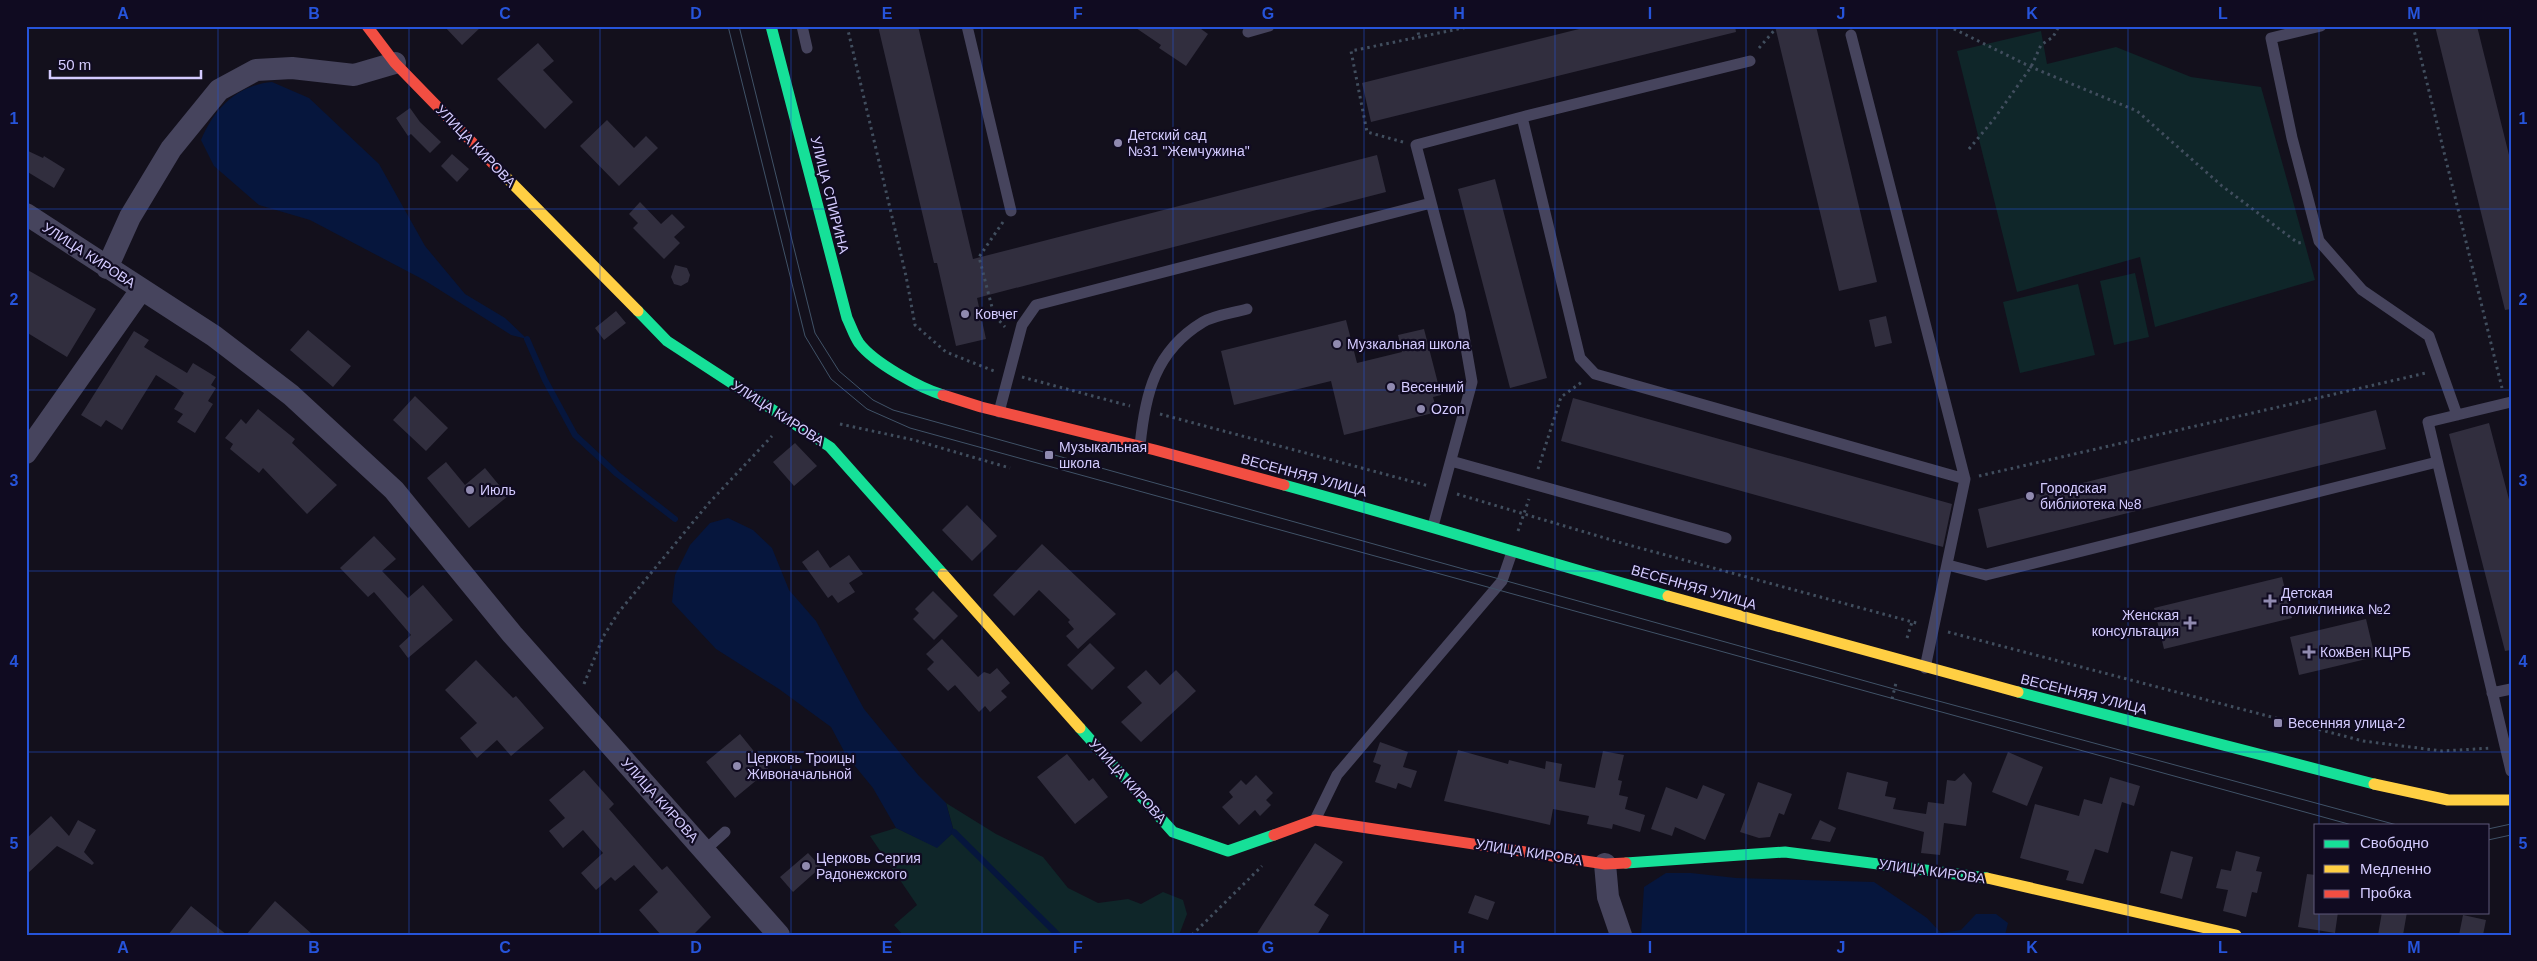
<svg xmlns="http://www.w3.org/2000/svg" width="2537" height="961" viewBox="0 0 2537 961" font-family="Arial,sans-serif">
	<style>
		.green { fill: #0f2629 }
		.water { fill: #06163d }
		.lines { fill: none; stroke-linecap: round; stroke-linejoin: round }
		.stream { stroke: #06163d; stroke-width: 6 }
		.building { fill: #312e3e }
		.path { stroke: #414e5e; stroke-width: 3; stroke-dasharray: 2.5 4; stroke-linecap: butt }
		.lane { stroke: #46445d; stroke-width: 11 }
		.street { stroke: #46445d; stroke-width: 22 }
		.fast { stroke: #16e098; stroke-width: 11 }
		.slow { stroke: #ffcf43; stroke-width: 11 }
		.jam { stroke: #f24e42; stroke-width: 11 }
		.tram { stroke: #405267; stroke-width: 1 }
		.grid { fill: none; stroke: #2654da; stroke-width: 1; stroke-opacity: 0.55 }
		.poi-dot { fill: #908ab0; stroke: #100b21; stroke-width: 2 }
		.labels { text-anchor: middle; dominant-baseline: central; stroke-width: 4.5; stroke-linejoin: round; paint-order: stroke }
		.poi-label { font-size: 14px; fill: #d4cbff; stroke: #100b21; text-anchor: start }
		.street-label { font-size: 14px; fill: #d4cbff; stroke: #100b21 }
		.neatline { fill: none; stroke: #2654da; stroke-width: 2 }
		.grid-label { font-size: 16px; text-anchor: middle; font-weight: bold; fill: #2654da }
	</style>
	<rect width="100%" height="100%" fill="#13101c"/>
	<path class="green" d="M2041,31L2047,64L2116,47L2191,77L2261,87L2315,280L2155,327L2140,257L2017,292L1957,51Z
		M2135,273L2149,337L2114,345L2100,281Z
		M2078,284L2095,355L2020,373L2003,302Z
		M946,803L996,834L1043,857L1068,888L1098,903L1128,899L1141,904L1163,892L1183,900L1187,914L1179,935H903L894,925L917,905L870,836L896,828L937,847L954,832Z"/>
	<path class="water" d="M272,82L309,98L379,164L425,246L465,294L505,318L527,339L511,335L424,280L310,220L259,205L214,166L201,140C214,109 237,85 272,82Z
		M728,518L753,530L772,548L789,590L816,621L864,709L919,776L946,803L954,832L937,848L896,828L873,788L846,755L831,727L779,689L716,649L672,602L675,575L690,545L710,523Z
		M1666,873H1691L1736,878L1874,882L1927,918L1941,933L1961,930L1976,914H1996L2008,923L2005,935H1641L1644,887Z"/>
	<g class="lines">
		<path class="stream" d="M527,339L545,380L575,435L617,474L675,519
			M954,832L1058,935"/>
	</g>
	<path class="building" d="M444,26H482L462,45Z
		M878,26H918L973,259L1377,155L1386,192L977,298L986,339L956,346L937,263H934Z
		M1133,26H1197L1208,34L1186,66L1159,48L1161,45Z
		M1591,26H1735L1736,32L1371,122L1362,83Z
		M1775,26H1816L1877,282L1839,291Z
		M2435,26H2477L2511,163V309L2505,310Z
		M538,43L554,61L543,70L573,102L545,129L497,79Z
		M410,108L420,122L441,142L430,153L411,134L408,136L396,118Z
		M607,120L634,148L646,136L658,148L619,186L580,146Z
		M26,150L43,158L44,156L65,169L54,188L26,171Z
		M452,154L469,169L457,182L441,166Z
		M1495,179L1547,378L1510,388L1458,189Z
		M640,202L661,224L672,214L685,227L674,237L680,243L664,259L633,228L638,223L629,214Z
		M675,265L687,268L690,275L688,282L681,286L674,284L671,277Z
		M26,269L96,309L67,357L26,332Z
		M616,311L626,323L604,340L595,328Z
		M1886,316L1892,343L1875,347L1869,320Z
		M1346,320L1357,363L1402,352L1398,335L1424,329L1441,395L1433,397L1437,412L1344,435L1331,381L1234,405L1221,351Z
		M308,330L351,366L333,387L290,350Z
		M134,331L149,340L144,347L187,373L193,363L216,377L211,385L216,388L208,401L213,404L195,433L177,422L183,414L174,409L184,393L156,375L122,430L106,420L101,427L81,415Z
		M415,396L448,428L426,451L393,420Z
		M1573,398L1952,504L1943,547L1561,441Z
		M258,409L295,439L292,443L337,485L307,514L263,468L259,473L230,449L233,444L225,438L241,419L246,424Z
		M2376,410L2386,449L1987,548L1978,509Z
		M2489,423L2511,507V650L2505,651L2449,434Z
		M795,443L817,466L794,486L773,462Z
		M446,462L465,485L485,468L508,496L469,528L427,478Z
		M967,505L997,536L972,561L942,530Z
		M374,536L396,559L382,571L408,598L423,585L453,620L408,658L399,646L411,635L374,592L368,597L340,568Z
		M1042,544L1116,614L1078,649L1066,636L1074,629L1068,622L1070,620L1039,590L1014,616L993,595Z
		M818,550L830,568L849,555L863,574L849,583L855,592L838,603L832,595L828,598L802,562Z
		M2282,577L2292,618L2164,649L2154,608Z
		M933,591L958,616L934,640L913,619L919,613L915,609Z
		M2366,619L2375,657L2299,675L2290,637Z
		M942,639L978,677L984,672L990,674L997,668L1010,683L1001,691L1007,697L990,712L985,706L979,712L955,685L948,691L927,669L934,662L926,654Z
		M1090,643L1115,668L1092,690L1067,665Z
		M476,660L513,698L516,696L544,728L511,756L497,740L477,758L460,738L477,723L445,690Z
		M1146,670L1160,685L1176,670L1196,691L1141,742L1121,722L1142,703L1127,687Z
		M740,734L769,770L735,798L706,762Z
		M1380,742L1408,752L1403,767L1417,771L1411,788L1398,783L1396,789L1375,782L1381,765L1373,762Z
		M1458,750L1508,764L1509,760L1545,769L1546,761L1562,764L1559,781L1595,788L1603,751L1624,755L1618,780L1622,781L1619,795L1628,797L1625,809L1645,815L1640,832L1613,824L1612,829L1587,824L1589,816L1553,809L1550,825L1444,801Z
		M2008,752L2043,767L2027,806L1992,792Z
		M1067,754L1089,781L1093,778L1108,797L1075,824L1037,777Z
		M584,770L614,804L609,809L662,870L667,866L711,917L693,935H661L639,910L658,892L634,865L615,881L611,877L596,890L581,873L603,853L583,830L563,848L549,831L565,818L549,800Z
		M1847,772L1888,782L1885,796L1896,798L1893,809L1926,814L1928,802L1944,804L1947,780L1955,781L1964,773L1972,783L1966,826L1944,823L1940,855L1921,853L1924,832L1838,809Z
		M1256,775L1273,793L1266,800L1271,805L1260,816L1255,810L1239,825L1222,807L1233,797L1229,792L1241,780L1246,785Z
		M2110,777L2140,786L2134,806L2122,802L2108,853L2095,849L2083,884L2066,880L2069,871L2020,858L2035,804L2079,816L2084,799L2102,804Z
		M1758,782L1792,794L1784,815L1779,813L1770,837L1759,838L1740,832Z
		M1703,785L1725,794L1705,840L1675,827L1672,836L1651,829L1666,787L1697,799Z
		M51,816L69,836L78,820L96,830L84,852L94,863L92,865L57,846L26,875V839Z
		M1820,820L1836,828L1830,842L1811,839Z
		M1315,843L1343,862L1314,905L1329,915L1317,935H1256Z
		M2171,851L2193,857L2182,899L2160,893Z
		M2236,851L2260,857L2256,871L2262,872L2257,893L2252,892L2246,917L2223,911L2228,890L2216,888L2221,869L2231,871Z
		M808,853L821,867L793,892L780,877Z
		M2307,874L2316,875V912H2338L2335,933L2298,927Z
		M1475,895L1495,902L1488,920L1468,913Z
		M275,901L313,935H246Z
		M191,906L227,935H168Z
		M2382,912H2407L2403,935H2378Z
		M2463,915L2486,920L2483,935H2459Z"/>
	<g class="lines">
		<path class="path" d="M847,26L906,276L915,325L946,352L994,371
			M1417,26L1419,37
			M1948,26L2031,67L2137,111L2222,186L2298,243L2304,242
			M2413,26L2502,388
			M1759,48L1778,26
			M1403,142L1367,132L1351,51L1473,26
			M1969,149L1994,119L2031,67L2041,45L2053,37L2059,26
			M1003,222L979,257L994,315L1005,327
			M1022,377L1130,406
			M1160,414L1429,486
			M840,424L914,440L1010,468
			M1538,469L1561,397L1582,382
			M1979,476L2426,373
			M1457,494L1625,544L1920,624
			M1518,531L1529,499
			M1948,632L2363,741L2442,751L2492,748
			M1907,638L1912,622
			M584,684L603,637L618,613L708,504L772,436
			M1892,699L1896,683
			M1192,935L1262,866"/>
		<path class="lane" d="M802,26L807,48
			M967,26L1011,211
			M2321,26L2271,38L2292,138L2319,241L2362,290L2429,336L2457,415
			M1248,32L1269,26
			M1851,35L1965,479L1925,668
			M1522,117L1750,61
			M2511,402L2428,422L2511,771
			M999,412L1022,325L1036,305L1431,203
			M1140,446C1145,394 1155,351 1203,322C1215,315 1233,313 1247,309
			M1451,461L1726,538
			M1433,526L1472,382L1460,313L1416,145L1522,117L1580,358L1595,374L1965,479
			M1948,565L1986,575L2437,462
			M2492,693L2511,689
			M1315,820L1337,775L1502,581L1512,552
			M704,851L725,832"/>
		<path class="street" d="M26,214L214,336L291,395L394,490L512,634L779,935
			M107,268L130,217L171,149L219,90L256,70L292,68L354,75L395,63
			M26,453L141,290
			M1605,864L1608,897L1621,935"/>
		<path class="fast" d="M771,26L847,318C851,326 854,336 859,343C874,363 920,388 943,395
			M638,311L667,341L830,447L943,574
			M1284,485C1412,520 1539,560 1668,596
			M2018,692L2374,784
			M1080,728L1173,832L1228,851L1274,835
			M1626,863L1785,852L1987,878"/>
		<path class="slow" d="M504,175L638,311
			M943,574L1080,728
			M1668,596L2018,692
			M2374,784L2448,800H2511
			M1987,878L2236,935"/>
		<path class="jam" d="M367,26L395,63L504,175
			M943,395L981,407L1155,450L1284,485
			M1274,835L1315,820L1605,864L1626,863"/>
		<path class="tram" d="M728,26L805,336L831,379L867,409L910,428L2352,825
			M739,26L815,333L839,371L873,400L893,410L1894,689L2397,825
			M2488,829L2511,824
			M2488,840L2511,835"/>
	</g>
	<path class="grid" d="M218,26V935M409,26V935M600,26V935M791,26V935M982,26V935M1173,26V935M1364,26V935M1555,26V935M1746,26V935M1937,26V935M2128,26V935M2319,26V825M26,209H2511M26,390H2511M26,571H2511M26,752H2511M2319,912V935"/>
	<g class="poi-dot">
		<circle cx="1118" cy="143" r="5"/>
		<circle cx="965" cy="314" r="5"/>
		<circle cx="1337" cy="344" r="5"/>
		<circle cx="1391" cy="387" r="5"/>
		<circle cx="1421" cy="409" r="5"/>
		<rect x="1044" y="450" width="10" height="10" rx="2.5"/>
		<circle cx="470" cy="490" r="5"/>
		<circle cx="2030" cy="496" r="5"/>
		<path d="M2267.5 593.5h5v5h5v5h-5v5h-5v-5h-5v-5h5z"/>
		<path d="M2187.5 615.5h5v5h5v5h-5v5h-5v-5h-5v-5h5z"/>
		<path d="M2306.5 644.5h5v5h5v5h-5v5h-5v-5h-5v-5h5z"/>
		<rect x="2273" y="718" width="10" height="10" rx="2.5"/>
		<circle cx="737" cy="766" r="5"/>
		<circle cx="806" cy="866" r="5"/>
	</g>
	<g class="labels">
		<g class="poi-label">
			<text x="1128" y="135">Детский сад<tspan x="1128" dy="16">№31 "Жемчужина"</tspan></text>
			<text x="975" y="314">Ковчег</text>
			<text x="1347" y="344">Музкальная школа</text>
			<text x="1401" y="387">Весенний</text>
			<text x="1431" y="409">Ozon</text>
			<text x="1059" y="447">Музыкальная<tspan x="1059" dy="16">школа</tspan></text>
			<text x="2040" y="488">Городская<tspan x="2040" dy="16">библиотека №8</tspan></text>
			<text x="480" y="490">Июль</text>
			<text x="2281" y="593">Детская<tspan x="2281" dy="16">поликлиника №2</tspan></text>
			<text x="2179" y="615" text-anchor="end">Женская<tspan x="2179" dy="16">консультация</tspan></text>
			<text x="2320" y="652">КожВен КЦРБ</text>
			<text x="2288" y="723">Весенняя улица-2</text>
			<text x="747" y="758">Церковь Троицы<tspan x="747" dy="16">Живоначальной</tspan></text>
			<text x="816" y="858">Церковь Сергия<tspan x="816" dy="16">Радонежского</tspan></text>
		</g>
		<g class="street-label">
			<text transform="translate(476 146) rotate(46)">УЛИЦА КИРОВА</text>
			<text transform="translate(830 195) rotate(76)">УЛИЦА СПИРИНА</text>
			<text transform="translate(89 255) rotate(33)">УЛИЦА КИРОВА</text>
			<text transform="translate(778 413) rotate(33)">УЛИЦА КИРОВА</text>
			<text transform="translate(1304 475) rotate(15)">ВЕСЕННЯЯ УЛИЦА</text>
			<text transform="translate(1694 587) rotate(16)">ВЕСЕННЯЯ УЛИЦА</text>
			<text transform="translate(2084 694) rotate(14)">ВЕСЕННЯЯ УЛИЦА</text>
			<text transform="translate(1128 781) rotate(48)">УЛИЦА КИРОВА</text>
			<text transform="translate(660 800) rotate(48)">УЛИЦА КИРОВА</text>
			<text transform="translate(1529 852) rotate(9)">УЛИЦА КИРОВА</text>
			<text transform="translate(1932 871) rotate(8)">УЛИЦА КИРОВА</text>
		</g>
	</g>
	<rect width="2537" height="961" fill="none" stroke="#100b21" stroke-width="55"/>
	<rect x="2314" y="824" width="175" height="90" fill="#100b21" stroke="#5e587a"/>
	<rect x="2324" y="840" width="25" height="8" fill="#16e098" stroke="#5e587a"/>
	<text x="2360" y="848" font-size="15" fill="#d4cbff">Свободно</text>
	<rect x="2324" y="865" width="25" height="8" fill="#ffcf43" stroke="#5e587a"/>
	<text x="2360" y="874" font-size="15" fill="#d4cbff">Медленно</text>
	<rect x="2324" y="890" width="25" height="8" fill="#f24e42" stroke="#5e587a"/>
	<text x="2360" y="898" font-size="15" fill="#d4cbff">Пробка</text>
	<path d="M50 70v8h151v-8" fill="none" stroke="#d4cbff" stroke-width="2.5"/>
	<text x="58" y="70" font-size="15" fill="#d4cbff" stroke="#100b21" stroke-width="4" paint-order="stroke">50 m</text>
	<rect x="28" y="28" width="2482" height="906" class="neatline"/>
	<g class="grid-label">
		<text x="123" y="19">A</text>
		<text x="314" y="19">B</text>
		<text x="505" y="19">C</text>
		<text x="696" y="19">D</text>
		<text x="887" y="19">E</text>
		<text x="1078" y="19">F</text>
		<text x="1268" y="19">G</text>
		<text x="1459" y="19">H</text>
		<text x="1650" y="19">I</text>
		<text x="1841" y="19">J</text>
		<text x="2032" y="19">K</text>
		<text x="2223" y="19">L</text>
		<text x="2414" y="19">M</text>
		<text x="14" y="124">1</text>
		<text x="2523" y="124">1</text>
		<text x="14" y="305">2</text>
		<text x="2523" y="305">2</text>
		<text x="14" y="486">3</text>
		<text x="2523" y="486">3</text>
		<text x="14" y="667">4</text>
		<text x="2523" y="667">4</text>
		<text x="14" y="849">5</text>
		<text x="2523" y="849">5</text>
		<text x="123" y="953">A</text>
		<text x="314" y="953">B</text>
		<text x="505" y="953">C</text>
		<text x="696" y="953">D</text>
		<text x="887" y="953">E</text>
		<text x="1078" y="953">F</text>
		<text x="1268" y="953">G</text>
		<text x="1459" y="953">H</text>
		<text x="1650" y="953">I</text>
		<text x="1841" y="953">J</text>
		<text x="2032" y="953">K</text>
		<text x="2223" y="953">L</text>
		<text x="2414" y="953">M</text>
	</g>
</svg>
